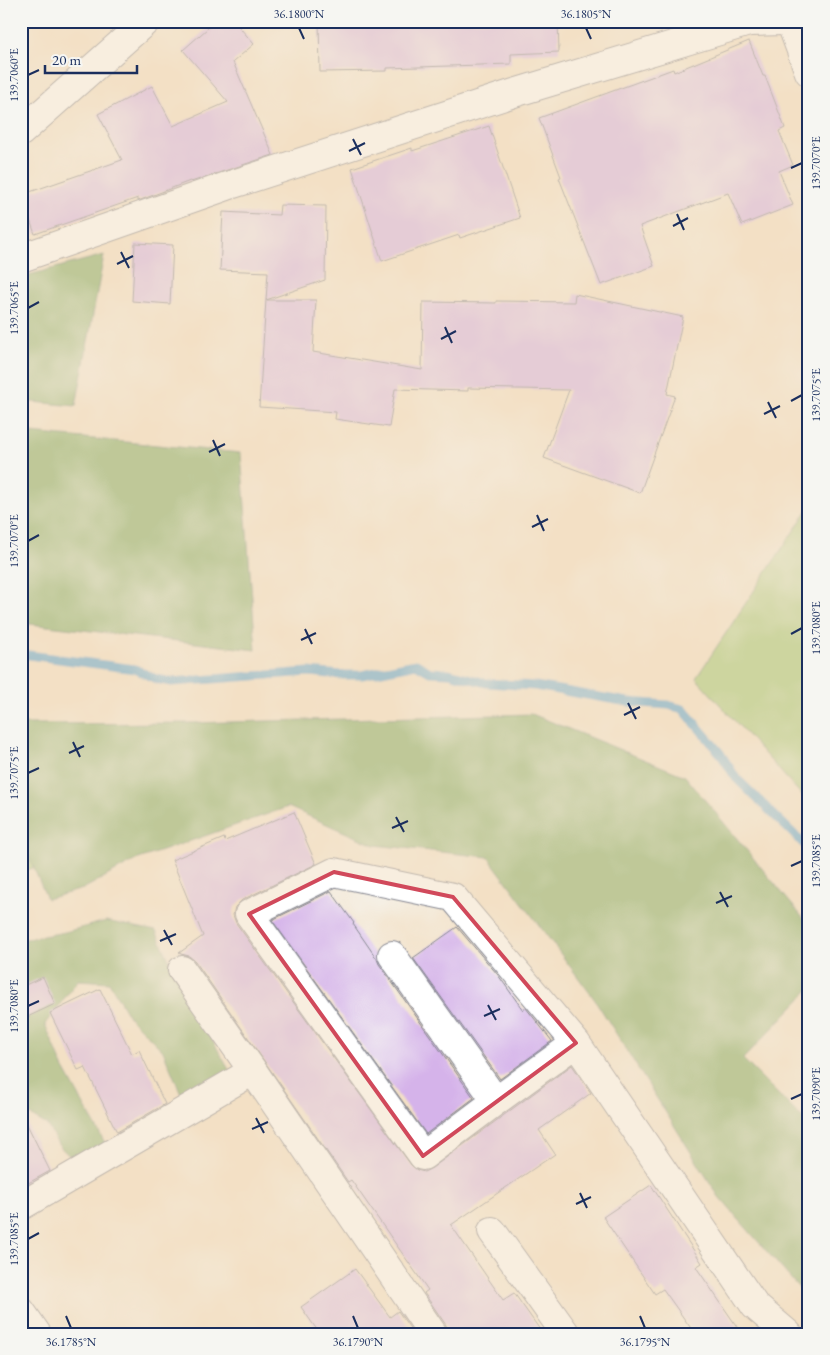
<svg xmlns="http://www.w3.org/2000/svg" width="830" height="1355" viewBox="0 0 830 1355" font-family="'EB Garamond',serif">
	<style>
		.green { fill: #a0c772; stroke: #5e7b68 }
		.forest { fill: #80ac64; stroke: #4e6e61 }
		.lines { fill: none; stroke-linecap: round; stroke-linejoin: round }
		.stream { stroke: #58a3d0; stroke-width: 9 }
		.building { fill: #d5b3ea }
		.street-casing { stroke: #878892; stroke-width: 30 }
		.secondary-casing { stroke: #878892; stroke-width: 30 }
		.highway-casing { stroke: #878892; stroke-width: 30 }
		.street { stroke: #fff; stroke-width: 28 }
		.secondary { stroke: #fff; stroke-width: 28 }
		.highway { stroke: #fff; stroke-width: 28 }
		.marked { fill: none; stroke: #d1495b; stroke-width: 4; stroke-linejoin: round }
		.ticks { fill: none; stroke: #1b2f5e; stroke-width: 2 }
		.neatline { fill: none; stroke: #1b2f5e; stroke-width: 2 }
		.ticks-label { font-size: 12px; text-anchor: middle; fill: #1b2f5e }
	</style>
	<rect width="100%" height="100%" fill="#f6f6f2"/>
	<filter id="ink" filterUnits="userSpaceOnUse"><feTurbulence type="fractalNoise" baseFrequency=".02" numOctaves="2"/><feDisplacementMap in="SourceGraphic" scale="10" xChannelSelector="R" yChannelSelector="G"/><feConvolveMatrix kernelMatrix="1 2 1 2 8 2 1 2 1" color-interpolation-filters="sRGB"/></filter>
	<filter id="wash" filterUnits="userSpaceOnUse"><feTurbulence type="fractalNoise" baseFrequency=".0096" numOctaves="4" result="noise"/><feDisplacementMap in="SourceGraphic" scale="20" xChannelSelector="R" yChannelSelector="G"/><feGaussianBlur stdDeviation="1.12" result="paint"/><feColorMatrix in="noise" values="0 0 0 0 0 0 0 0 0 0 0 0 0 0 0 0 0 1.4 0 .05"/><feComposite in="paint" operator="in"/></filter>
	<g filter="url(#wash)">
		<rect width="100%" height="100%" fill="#f3e0c5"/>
		<path class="green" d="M809,508V803L696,678Z
			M21,810L34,868L21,871Z"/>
		<path class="forest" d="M104,255L76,406L21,401V277Z
			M21,432L241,453L256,650L21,623Z
			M532,714L685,776L809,925V990L743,1059L809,1125V1290L805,1295L719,1197L595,1000L488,857L374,845L288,807L136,860L83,889L47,899L21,838V724L189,723Z
			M106,921L156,931L175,973L232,1075L182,1096L163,1051L129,1017L109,982L78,980L45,1024L63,1067L115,1161H75L59,1146L47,1125L21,1110V940L65,932Z"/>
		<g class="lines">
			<path class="stream" d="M21,654L135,669L156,679L172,682L309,672L341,675H362L416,664L430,672L449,673L486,683L535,686L628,702L668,705L683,709L720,753L736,778L809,849"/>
		</g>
		<g id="blocks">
			<path class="building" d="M216,21H234L254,44L233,62L273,155L191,182L190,181L138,201V198L35,234L21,195L122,160L98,114L152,86L173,126L228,102L183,50Z
				M319,21H387V25L458,22L558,21L559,52L511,54V64L387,68V71L320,72Z
				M749,41L763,76H765L785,128L779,131L793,165L779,171L793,205L742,225L728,193L640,226L654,266L601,285L559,178L561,177L539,118L673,69L674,72Z
				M489,126L520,218L460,238L459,235L382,261L352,168L412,148V151Z
				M280,205L326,206L325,280L266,300L268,272L220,270L223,212L279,215Z
				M135,243L173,245L170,304L132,301Z
				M575,294L683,317L667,394L675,396L640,493L544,458L569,390L468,388V391L395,389L389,427L335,419L336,412L259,407L266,300H316L313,352L422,370L423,302L496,303V301L574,302Z
				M294,812L316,864L242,900L235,907L233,915L236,923L411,1165L417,1170L424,1172L432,1168L572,1065L591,1093L539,1130L555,1154L451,1225L503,1300L514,1293L543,1334H448L446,1325L424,1293L428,1290L395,1243L351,1180L348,1182L195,961L189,956L181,954L179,953L203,936L172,860L224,838L225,841Z
				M331,891L354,923L353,924L377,959L379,964L474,1098L426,1134L272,920Z
				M457,927L498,975L523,1010L526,1008L552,1041L500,1079L413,958Z
				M43,977L55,1004L21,1020V987Z
				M100,989L132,1054L139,1050L165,1104L117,1132L85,1067L78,1070L50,1013Z
				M21,1112L50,1171L21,1187Z
				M651,1185L702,1263L696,1267L742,1334H695L663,1289L655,1294L603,1217Z
				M355,1269L390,1317L398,1311L414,1334H320L301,1307Z"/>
		</g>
	</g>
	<g filter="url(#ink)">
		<use href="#blocks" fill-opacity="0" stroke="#878892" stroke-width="1"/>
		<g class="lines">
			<g class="street-casing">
				<path id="street" d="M21,258L227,186L514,93L749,22L785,21
					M392,955L496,1101
					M182,970L253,1071L433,1334
					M576,1043L496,1101L423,1156L249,914L334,872L453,897L576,1043L755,1306L788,1334
					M21,1206L253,1071
					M492,1231L566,1334
					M21,1311L37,1334"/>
			</g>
			<g class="secondary-casing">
				<path id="secondary" d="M21,132L146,21"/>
			</g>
			<g class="highway-casing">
				<path id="highway" d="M790,21L809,72"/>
			</g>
			<use href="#street" class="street"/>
			<use href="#secondary" class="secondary"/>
			<use href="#highway" class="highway"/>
		</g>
	</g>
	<path d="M0 0H830V1355H0ZM334,872L453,897L576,1043L423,1156L249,914Z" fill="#f3e0c5" fill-opacity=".55" fill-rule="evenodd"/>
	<path class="marked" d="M334,872L453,897L576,1043L423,1156L249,914Z"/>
	<path class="ticks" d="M299,28L304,39M586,28L591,39M28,75L39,70M353,139L361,155M349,151L365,143M791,168L802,163M677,214L684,230M673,226L688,218M121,252L129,268M117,264L133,256M28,308L39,302M445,327L452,343M441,339L456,331M791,401L802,395M768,402L776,418M764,414L780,406M213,440L220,456M209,452L225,444M537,515L544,531M532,527L548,519M28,541L39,535M305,629L312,644M791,634L802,628M301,640L316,633M628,703L636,719M624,715L640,707M73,742L80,757M69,753L84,746M28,773L39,768M396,817L404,832M392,828L408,821M791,866L802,861M720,892L728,907M716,903L732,896M164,930L172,945M160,941L176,934M488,1005L496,1020M28,1006L39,1001M484,1016L500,1009M791,1099L802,1094M256,1118L264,1133M252,1129L268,1122M580,1193L587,1208M576,1204L591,1197M28,1239L39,1233M66,1316L71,1328M353,1316L358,1328M640,1316L645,1328"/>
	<rect width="830" height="1355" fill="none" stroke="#f6f6f2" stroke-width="55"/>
	<path d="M45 65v8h92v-8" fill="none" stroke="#1b2f5e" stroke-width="2.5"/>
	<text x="52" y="65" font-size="15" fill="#1b2f5e" stroke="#f6f6f2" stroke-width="4" paint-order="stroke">20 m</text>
	<rect x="28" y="28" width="774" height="1300" class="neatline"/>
	<g class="ticks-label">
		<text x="299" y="18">36.1800°N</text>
		<text x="586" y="18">36.1805°N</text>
		<text transform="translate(14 75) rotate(-90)" y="4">139.7060°E</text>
		<text transform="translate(816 163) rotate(-90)" y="4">139.7070°E</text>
		<text transform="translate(14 308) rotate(-90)" y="4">139.7065°E</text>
		<text transform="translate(816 395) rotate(-90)" y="4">139.7075°E</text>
		<text transform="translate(14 541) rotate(-90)" y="4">139.7070°E</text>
		<text transform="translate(816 628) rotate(-90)" y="4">139.7080°E</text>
		<text transform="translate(14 773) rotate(-90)" y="4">139.7075°E</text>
		<text transform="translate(816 861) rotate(-90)" y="4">139.7085°E</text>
		<text transform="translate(14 1006) rotate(-90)" y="4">139.7080°E</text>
		<text transform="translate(816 1094) rotate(-90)" y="4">139.7090°E</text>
		<text transform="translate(14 1239) rotate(-90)" y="4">139.7085°E</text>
		<text x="71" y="1346">36.1785°N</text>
		<text x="358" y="1346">36.1790°N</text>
		<text x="645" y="1346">36.1795°N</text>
	</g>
</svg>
